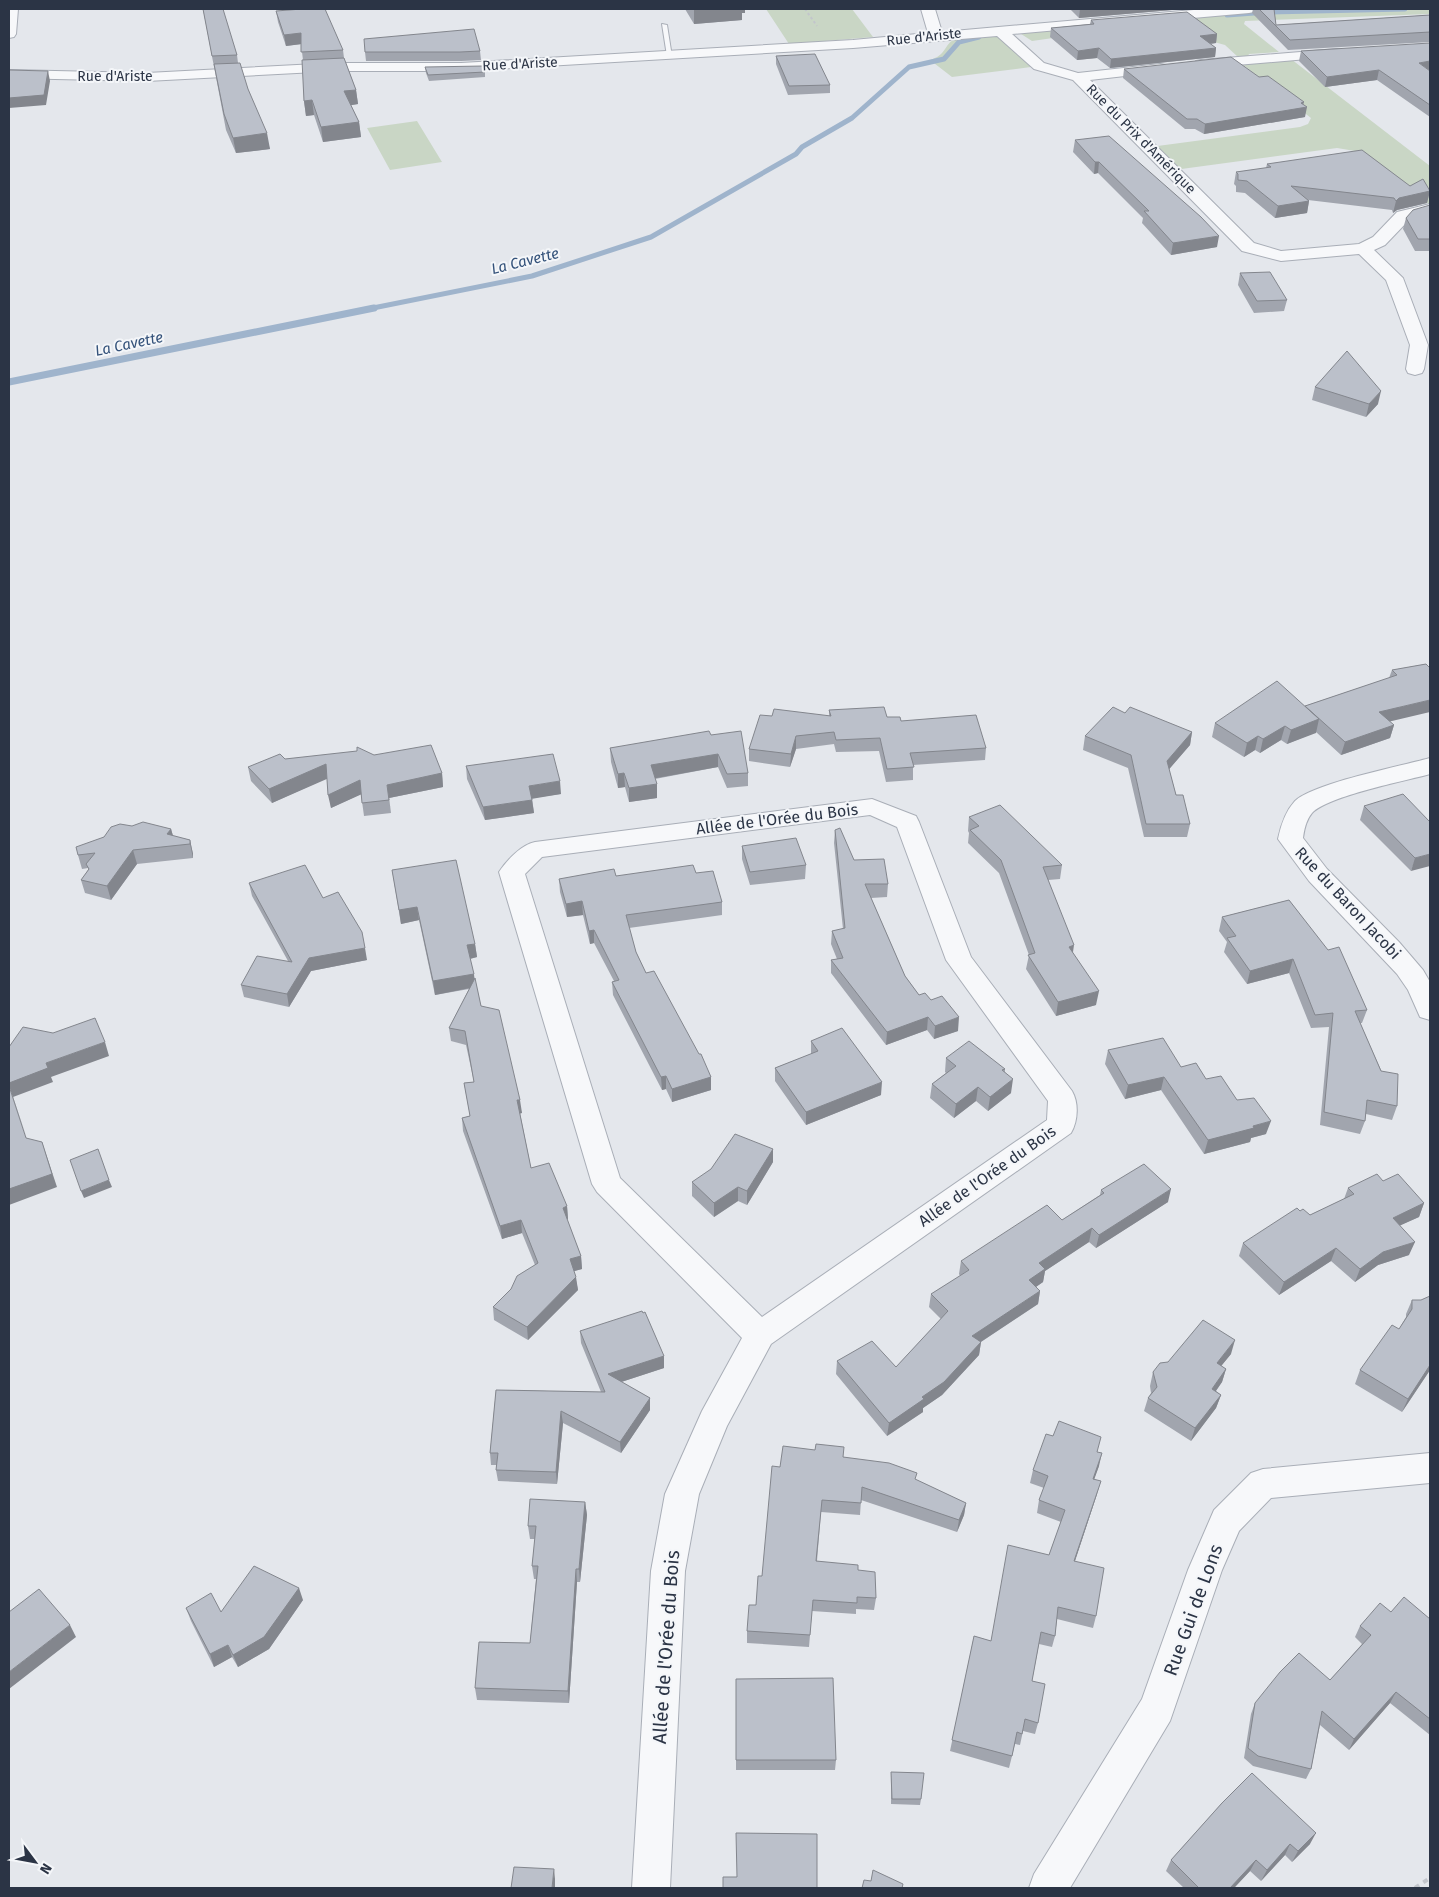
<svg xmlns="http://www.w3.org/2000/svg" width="1439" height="1897" viewBox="0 0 1439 1897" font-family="'Fira Sans',sans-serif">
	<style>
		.green { fill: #c9d6c5 }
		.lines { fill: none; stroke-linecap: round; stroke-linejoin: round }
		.stream-far1 { stroke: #9fb4cc; stroke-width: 5 }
		.stream { stroke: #9fb4cc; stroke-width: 7 }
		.lane-casing { stroke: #a9aeb7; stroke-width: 2 }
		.street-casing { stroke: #a9aeb7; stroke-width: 2 }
		.path-far1 { stroke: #c2c5cb; stroke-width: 2; stroke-dasharray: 2.5 2.5; stroke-linecap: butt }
		.path { stroke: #c2c5cb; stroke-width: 4; stroke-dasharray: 5 5; stroke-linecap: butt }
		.lane { fill: #f7f8fa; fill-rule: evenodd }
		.street { fill: #f7f8fa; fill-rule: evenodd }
		.wall { fill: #a1a5ae }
		.shaded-wall { fill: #83868d }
		.building { fill: #bbc0ca; stroke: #83868d }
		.labels { text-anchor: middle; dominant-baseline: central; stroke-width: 4; stroke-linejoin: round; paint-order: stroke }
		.far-street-label { font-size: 14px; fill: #2b3445; stroke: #f4f6f9 }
		.far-water-label { font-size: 15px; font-style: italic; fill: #34527a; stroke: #f4f6f9 }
		.street-label { font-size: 16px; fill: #2b3445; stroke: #f4f6f9 }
		.near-street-label { font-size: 19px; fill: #2b3445; stroke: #f4f6f9 }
	</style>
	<rect width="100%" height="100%" fill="#e4e7ec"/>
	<path class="green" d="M766,9H852L873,37L789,44Z
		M1430,9V14L1245,21L1244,24L1279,52L1249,54L1248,56L1238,57L1225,45L1214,42L1067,36L1032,41L1018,32L1268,11Z
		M993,35L1001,39L1031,67L952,77L930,60C947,55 944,44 955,39Z
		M1287,56L1430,166V205L1361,152L1337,148L1174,170L1150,147L1300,127L1308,124L1311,118L1237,60Z
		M417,121L442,162L390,170L367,128Z"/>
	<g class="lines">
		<path class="stream-far1" d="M1227,15L1268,12L1405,9
			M368,309L532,276L651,237L796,154L802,147L852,118L909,67L944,59L959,42L979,37"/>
		<path class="stream" d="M9,382L374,308"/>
		<g class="lane-casing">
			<path id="lane" d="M662,24L667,25L672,57L667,56Z"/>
		</g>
		<g class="street-casing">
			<path id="street" d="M9,9H18L16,34L14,37L9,38Z
				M921,9H935L942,32L1205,9H1256L1254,12L1249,13L1012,34L1044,63L1078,73L1160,64L1165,65L1167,68L1165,71L1160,72L1090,80L1254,243L1281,251L1359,244L1373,237L1397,212L1430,204V214L1409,220L1385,245L1374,250L1403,278L1428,345L1424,369L1422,373L1415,375L1408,373L1406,369L1410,345L1386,280L1359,254L1281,261L1242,251L1073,80L1034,69L997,36L853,48L461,71H335L147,81L9,78V70L147,73L335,63H461L853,40L928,33Z
				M1337,49L1342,50L1344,53L1342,56L1201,68L1196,67L1194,64L1196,61L1201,60Z
				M1430,758V774C1405,781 1328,796 1312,813C1306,820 1304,830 1303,838L1327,869L1399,942L1423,970L1430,982V1020L1420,1017L1408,990L1397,974L1309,881L1278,839C1281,825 1285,812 1295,801C1314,783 1402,766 1430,758Z
				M872,799L916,816L919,822L971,957L1072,1091C1079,1103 1078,1121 1071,1133L771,1344L727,1426L699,1494L685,1571L670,1888H632L651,1571L665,1494L702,1411L742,1338L597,1192L592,1184L499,872C507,860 521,845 535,842ZM870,815L897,827L946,960L1048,1101L1047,1120L762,1317L620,1178L525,874L542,857Z
				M1430,1453V1483L1271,1498L1239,1531L1222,1570L1170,1721L1070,1888H1029L1034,1874L1142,1699L1188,1570L1214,1510L1251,1473L1263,1469Z"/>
		</g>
		<path class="path-far1" d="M805,9L817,26"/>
		<path class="path" d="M1415,1888L1430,1878"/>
		<use href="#lane" class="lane"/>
		<use href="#street" class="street"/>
	</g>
	<path class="wall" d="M203,9L237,55L238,63L270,149L236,153L226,130Z
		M685,9H745V13H742V20L694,24Z
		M1070,9H1172V10L1079,18Z
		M1253,9H1274L1276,25L1430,15V42L1288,50L1252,13Z
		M276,11L343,50L344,58L356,90L358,104L351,105L359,122L361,137L323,142L314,115L306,116L304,101L303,60L301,44L286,46L278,22Z
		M1091,20L1217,34L1216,43L1211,44L1216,48L1215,57L1110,68L1097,58L1077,60L1050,37L1051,28L1090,24Z
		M480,51L481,60L461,61H366L365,52Z
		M1301,51L1430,71V117L1377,80L1325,87L1299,61Z
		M776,56L830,85V93L788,95L776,64Z
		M425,67L485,72V77L429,81L426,73Z
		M1124,69L1259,77L1303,104L1305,117L1204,134L1195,129H1185L1123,78Z
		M1075,140L1217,247L1171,255L1142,223L1143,218L1098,173L1094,174L1073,152Z
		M1267,164L1410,186L1430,191L1427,203L1397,210L1393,213L1392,210L1308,200L1309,201L1307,213L1275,218L1245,193L1236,192V186L1234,184L1236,172L1266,168Z
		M1430,205V254L1429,251H1415L1403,229L1406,218Z
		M1240,273L1287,300L1284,311L1254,313L1238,285Z
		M1315,387L1378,404L1366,417L1312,400Z
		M1426,664L1390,722L1394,725L1390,738L1341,755L1316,732L1287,744L1281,740L1260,753L1255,750L1244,757L1212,737L1215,723L1305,706L1389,678L1392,670Z
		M829,710L887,717L901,721L986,748L985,760L913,765V780L886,782L879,751L836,752L834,744L796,749L790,767L749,761V749L772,716H829Z
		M1125,713L1192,732L1190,745L1169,769L1176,795L1190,824L1187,837H1144L1128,768L1083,750L1085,736Z
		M711,735L748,773V786L727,788L718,767L655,779L657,784V798L629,802L625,787L618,788L611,762L610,748Z
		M374,755L442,773L443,787L389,798L391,813L364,816L361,794L331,808L327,778L272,803L251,781L248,767L285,759Z
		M466,766L561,794L532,798L534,813L485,820L467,779Z
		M1364,806L1430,822L1411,871L1360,820Z
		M969,817L1062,865L1060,879L1048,880L1073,953L1096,1005L1056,1016L1026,969L1029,955L999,873L968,843L969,833L968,831Z
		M132,826L171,829L173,836L190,840L193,854V858L137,864L111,900L85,893L81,880L88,870V868L82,869L78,855L104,837Z
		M835,830L854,860L888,884L887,897L871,898L905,976L919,995L931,1000L958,1031L934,1039L927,1030L886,1045L831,973V960L837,959L831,944L832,931L843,929L834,843Z
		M742,846L806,865L805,879L750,885L742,859Z
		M392,870L475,944L477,957L470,959L481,1006L522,1113H520L531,1168L567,1206L568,1219L567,1220L581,1256L582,1269L574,1271L578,1290L528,1340L494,1320L493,1307L535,1265L522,1233L502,1239L463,1131L462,1118L470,1116L464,1083L474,1082L466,1045L451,1041L449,1028L469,989L435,995L419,920L401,924Z
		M696,873L722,902V915L629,928L636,952L646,973L711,1077V1090L672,1102L666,1089L662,1090L613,995L612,982L614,981L594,943L590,944L583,915L567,917L560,892L559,879Z
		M249,883L323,898L367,960L311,971L289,1007L244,997L241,985L288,961L252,896Z
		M1289,900L1367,1010L1362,1023H1360L1397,1106L1392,1120L1366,1114L1365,1121L1360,1134L1320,1125L1329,1027L1311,1028L1289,973L1247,984L1224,952L1227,942L1219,931L1222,917Z
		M811,1041L881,1095L806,1125L775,1081V1068L811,1054Z
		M1108,1050L1181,1067L1206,1079L1237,1100L1266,1134L1251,1138L1250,1142L1204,1154L1161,1090L1125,1099L1105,1064Z
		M946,1058L1005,1069V1072L1011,1093L988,1111L976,1101L954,1118L930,1098L932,1084L946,1073L945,1072Z
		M773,1149V1162L747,1205L738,1201L714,1217L692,1196V1182Z
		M1383,1181L1424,1203L1419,1217L1400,1225L1409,1255L1378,1265L1355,1282L1331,1261L1279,1295L1239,1256L1243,1243L1300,1211L1310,1215L1344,1199L1348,1188Z
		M1101,1190L1168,1202L1096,1248L1089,1242L1045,1271L1043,1282L1036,1287L1040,1291L1038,1304L981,1342L979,1355L942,1395L923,1408V1412L887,1436L836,1374L837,1361L896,1367L941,1319L929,1307L931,1294L960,1276L959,1274L961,1261L1062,1220L1100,1195Z
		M1412,1300L1430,1370L1402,1412L1355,1384L1360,1370L1399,1329L1406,1317V1314Z
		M580,1331L664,1356V1368L621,1382L650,1398V1410L621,1453L563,1423L557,1484L498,1481L496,1470L497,1465H491L490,1453L496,1390L601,1392L581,1343Z
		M1231,1354L1221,1366L1226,1369L1222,1382L1216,1391L1221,1395L1216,1408L1191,1441L1144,1411L1148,1398L1151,1393L1150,1386L1153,1372Z
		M1097,1452L1099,1466L1094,1479L1097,1494L1075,1561L1096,1616L1093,1628L1057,1619L1055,1636L1052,1647L1039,1644L1032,1681L1038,1723L1035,1734L1023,1731L1020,1745L1015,1744L1009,1768L950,1751L974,1636L991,1641L1049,1555L1061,1522L1037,1513L1039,1500L1044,1488L1030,1483L1033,1470Z
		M843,1457L916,1480L966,1503L964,1515L957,1532L861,1500L860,1515L821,1512L817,1561L858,1570L876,1598L874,1610L856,1609V1614L812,1611L809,1647L747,1643V1631L756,1605L762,1576L780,1467Z
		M585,1502L587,1515L580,1582H577L569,1703L477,1700L475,1688L530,1643L536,1579H534L532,1566L535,1539H530L528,1526Z
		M303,1600L269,1649L238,1667L232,1657L214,1667L191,1621L186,1608L221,1612Z
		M1391,1612L1430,1619V1618V1735L1390,1703L1349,1750L1320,1725L1311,1769L1306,1779L1253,1766L1244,1758L1251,1714L1255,1703L1330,1680L1362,1644L1355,1637L1360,1626Z
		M736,1679L836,1760L835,1770H736Z
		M891,1772L921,1799L920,1805L891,1804Z
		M1222,1803L1310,1844L1292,1862L1285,1855L1261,1881L1250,1871L1234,1888H1184L1166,1871L1171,1860Z"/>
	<path class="shaded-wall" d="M694,9H745V13H742V20L694,24Z
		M1080,9H1172V10L1079,18Z
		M301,33L302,44L286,46L284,35Z
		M1217,34L1216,43L1198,45L1200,36Z
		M1099,48L1097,58L1077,60L1078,51Z
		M1216,48L1215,57L1110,68L1111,59Z
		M1430,61V71L1419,63Z
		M1379,70L1377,80L1325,87L1327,77Z
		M48,71L50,81L46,105L9,108V98Z
		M356,90L358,104L346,106L344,91Z
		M312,100L314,115L306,116L304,101Z
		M1304,102L1302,108L1307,107L1305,117L1204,134L1205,124Z
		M359,122L361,137L323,142L321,127Z
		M267,133L270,149L236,153L233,138Z
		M1095,162H1099L1098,173L1094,174Z
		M1430,191L1427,203L1397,210L1393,213L1396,201L1399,198Z
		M1309,201L1307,213L1275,218L1278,206Z
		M1219,236L1217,247L1171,255L1173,243Z
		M1381,391L1378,404L1366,417L1369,404Z
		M1430,700V712L1375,725L1379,712Z
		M1319,719L1316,733L1287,744L1291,730Z
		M1394,725L1390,738L1341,755L1345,742Z
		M1285,726L1281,740L1260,753L1263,739Z
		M1192,732L1190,745L1165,774L1167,761Z
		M796,736V749L790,767L791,754Z
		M1258,736L1255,750L1244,757L1247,743Z
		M718,754V767L651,779V765Z
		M326,764L329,778L272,803L269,789Z
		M442,773L443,787L389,798L391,813L387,785Z
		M624,773L625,787L618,788V774Z
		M360,780L362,794L331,808L328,795Z
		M560,781L561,794L531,799L529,786Z
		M657,784V798L629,802V788Z
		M532,800L534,813L485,820L483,807Z
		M171,829L175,843L167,834Z
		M190,840L193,854V858L190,844Z
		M133,850L137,864L111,900L107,886Z
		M1430,854V866L1411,871L1415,858Z
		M582,901L583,915L567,917L566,904Z
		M417,907L419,920L401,924L399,910Z
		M594,930V943L590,944L589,931Z
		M475,944L477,957L469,959L467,945Z
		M1074,945L1072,959L1069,947Z
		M365,948L367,960L311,971L289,1007L287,994L309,958Z
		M1293,959L1289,973L1247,984L1250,971Z
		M474,974L475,987L435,995L433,981Z
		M1099,991L1096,1005L1056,1016L1058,1002Z
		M928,1017L927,1030L886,1045L887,1032Z
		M959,1017L958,1031L934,1039L935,1026Z
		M105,1042L109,1056L51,1077L53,1082L13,1097L31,1151L9,1086V1083L46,1063Z
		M666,1076V1089L662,1090L661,1077Z
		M711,1077V1090L672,1102V1089Z
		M1164,1077L1161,1090L1125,1099L1128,1085Z
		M1013,1079L1011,1093L988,1111L990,1097Z
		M882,1082L881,1095L806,1125V1112Z
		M978,1087L976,1101L954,1118L956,1104Z
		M517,1100H520L522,1113L519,1114Z
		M1271,1121L1266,1134L1251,1138L1250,1142L1204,1154L1208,1140L1253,1126Z
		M42,1142L57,1187L9,1205V1189Z
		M773,1149V1162L747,1205V1191Z
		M109,1180L112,1187L84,1198L81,1191Z
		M738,1187V1201L714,1217V1203Z
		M1171,1189L1168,1202L1096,1248L1099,1235Z
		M1424,1203L1419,1217L1388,1231L1393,1218Z
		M567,1206L568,1219L564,1221L563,1208Z
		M521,1220L522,1233L502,1239L500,1226Z
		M1092,1228L1089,1242L1045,1271L1043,1282L1027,1293L1029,1280L1039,1263Z
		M1415,1242L1409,1255L1378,1265L1355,1282L1360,1269L1383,1252Z
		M1336,1248L1331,1261L1279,1295L1284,1282Z
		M581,1256L582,1269L571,1272L570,1259Z
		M576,1277L578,1290L528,1340L527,1327Z
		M1040,1291L1038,1304L970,1349L972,1336Z
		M1235,1340L1231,1354L1213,1376L1217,1363Z
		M981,1342L979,1355L942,1395L923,1408V1412L887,1436L889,1423L922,1397Z
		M664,1356V1368L609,1386L608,1374Z
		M1430,1365V1370L1402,1412L1408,1399Z
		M1226,1369L1222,1382L1208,1402L1212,1389Z
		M1221,1395L1216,1408L1191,1441L1195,1428Z
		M650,1398V1410L621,1453L620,1442Z
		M561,1411L563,1423L557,1484L556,1472Z
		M1102,1453L1099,1466L1090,1491L1093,1479Z
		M1101,1481L1097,1494L1071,1573L1074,1561Z
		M585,1502L587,1515L580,1582L579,1569Z
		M966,1503L964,1515L957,1532L959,1520Z
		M576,1569L577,1582L569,1703L568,1691Z
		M299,1588L303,1600L269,1649L238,1667L233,1655Z
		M70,1625L76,1637L9,1689V1672Z
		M228,1645L232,1657L214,1667L210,1654Z
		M1396,1692L1390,1703L1349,1750L1354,1739Z
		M1316,1833L1310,1844L1292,1862L1298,1851Z
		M1290,1844L1285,1855L1261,1881L1267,1870Z
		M1256,1860L1250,1871L1234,1888H1230Z
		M554,1869L555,1879V1888H552Z"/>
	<path class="building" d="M203,9H223L237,55L212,56Z
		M302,9H325L343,50L301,52V33L284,35L276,11Z
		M1259,9H1274L1276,25L1430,15V32L1290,40Z
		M1187,12L1217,34L1200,36L1216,48L1111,59L1099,48L1078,51L1051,28L1094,24L1091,20Z
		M474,29L480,51L460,52H365L364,39Z
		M1430,43V61L1419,63L1430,71V105L1379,70L1327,77L1301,51Z
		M815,54L830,85L789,86L776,56Z
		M1231,57L1259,77L1268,76L1304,102L1301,103L1307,107L1205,124L1197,119H1187L1124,69Z
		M344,58L356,90L344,91L359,122L321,127L312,100L304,101L302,60Z
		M240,63L248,89L267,133L233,138L224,114L214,64Z
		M483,66L485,72L428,75L425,67Z
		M9,70L48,71L44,95L9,98Z
		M1109,136L1201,217L1219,236L1173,243L1144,211H1149L1099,162H1095L1075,140Z
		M1362,150L1410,186L1423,179L1430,191L1399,198L1396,201L1394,198L1291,186L1309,201L1278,206L1247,181L1238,180V174L1236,172L1271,167L1267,164Z
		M1430,205V239H1418L1406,218L1413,210Z
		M1270,272L1287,300L1257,301L1240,273Z
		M1347,351L1381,391L1369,404L1315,387Z
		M1426,664L1430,668V700L1379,712L1394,725L1345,742L1305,706L1397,675L1392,670Z
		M1277,681L1319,719L1291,730L1285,726L1263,739L1258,736L1247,743L1215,723Z
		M884,707L887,717H900L901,721L976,715L986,748L910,753L914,767L887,769L880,738L836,740L834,732L796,736L791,754L749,749L760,715L772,716L774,709L831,716L829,710Z
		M1113,707L1125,713L1130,707L1192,732L1167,761L1176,795H1183L1190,824H1146L1131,755L1085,736Z
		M709,731L711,735L741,731L748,773L727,774L718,754L651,765L657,784L629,788L624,773L618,774L610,748Z
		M431,745L442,773L387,785L389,800L362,803L360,780L328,795L326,764L269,789L248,767L280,754L285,759L357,751V747L374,755Z
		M553,754L560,781L529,786L532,800L483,807L466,766Z
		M1403,794L1430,822V854L1415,858L1364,806Z
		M1000,805L1062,865L1043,867L1074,945L1069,947L1099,991L1058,1002L1028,955L1035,953L1001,860L970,830L979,826L969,817Z
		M143,822L171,829L167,834L190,840V844L133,850L107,886L81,880L89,869L86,864L95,853L78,855L76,847L104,837L111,827L120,824L132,826Z
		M840,828L854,860L884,859L888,884H865L905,976L919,995L925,993L931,1000L942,996L959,1017L935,1026L928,1017L887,1032L831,960L843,958L832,931L845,928L835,830Z
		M796,838L806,865L750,872L742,846Z
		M456,860L475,944L467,945L474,974L433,981L417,907L399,910L392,870Z
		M305,865L323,898L338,892L362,932L365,948L309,958L287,994L241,985L257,956L292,962L249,883Z
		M693,865L696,873L713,871L722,902L626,915L636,952L646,973L654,971L699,1054H701L711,1077L672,1089L666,1076L661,1077L612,982L619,980L594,930L589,931L582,901L566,904L559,879L614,869L616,876Z
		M1289,900L1328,950L1339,947L1367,1010L1355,1011L1381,1071L1398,1074L1397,1106L1367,1100L1365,1121L1324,1112L1333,1013L1315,1015L1293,959L1250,971L1227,938L1236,936L1222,917Z
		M475,978L481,1006L499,1010L520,1100H517L531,1168L549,1163L567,1206L563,1208L581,1256L570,1259L576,1277L527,1327L493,1307L511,1289L517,1276L538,1263L521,1220L500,1226L462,1118L470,1116L464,1083L474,1082L465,1031L449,1028Z
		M95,1018L105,1042L46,1063L48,1068L9,1083V1047L23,1027L53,1033Z
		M842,1028L882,1082L806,1112L775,1068L818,1051L811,1041Z
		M1163,1038L1181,1067L1196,1063L1206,1079L1221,1076L1237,1100L1254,1098L1271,1121L1253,1126L1254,1128L1208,1140L1164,1077L1128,1085L1108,1050Z
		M969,1041L1005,1069L1002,1070L1013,1079L990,1097L978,1087L956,1104L932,1084L956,1066L946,1058Z
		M9,1086L26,1138L42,1142L52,1174L9,1189Z
		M735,1134L773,1149L747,1191L738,1187L714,1203L692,1182L711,1169Z
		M98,1149L109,1180L81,1191L70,1160Z
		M1144,1164L1171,1189L1099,1235L1092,1228L1039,1263L1045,1269L1029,1280L1040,1291L972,1336L981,1342L944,1382L922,1397L924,1399L889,1423L837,1361L872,1341L896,1367L948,1311L931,1294L969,1270L961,1261L1047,1205L1062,1220L1104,1193L1101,1190Z
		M1377,1174L1383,1181L1398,1174L1424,1203L1393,1218L1415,1242L1383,1252L1360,1269L1336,1248L1284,1282L1243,1243L1297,1208L1300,1211L1303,1209L1310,1215L1354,1194L1348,1188Z
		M1430,1296V1365L1408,1399L1360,1370L1392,1325L1399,1329L1412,1309V1300H1421Z
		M642,1311L643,1313L645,1312L664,1356L608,1374L650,1398L620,1442L561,1411L556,1472L496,1470L498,1453H490L496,1390L605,1392L580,1331Z
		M1203,1320L1235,1340L1217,1363L1226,1369L1212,1389L1221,1395L1195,1428L1148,1398L1157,1387L1153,1372L1160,1363L1168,1362Z
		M1059,1421L1101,1437L1097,1452L1102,1453L1093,1479L1101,1481L1074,1561L1104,1568L1096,1616L1058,1607L1055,1636L1041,1632L1032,1681L1045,1684L1038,1723L1025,1719L1022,1734L1017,1732L1012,1756L952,1740L974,1636L991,1641L1008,1545L1049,1555L1065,1510L1039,1500L1048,1476L1033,1470L1046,1434L1053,1436Z
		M816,1444L844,1447L843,1457L889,1463L917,1473L915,1479L966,1503L959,1520L862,1487L861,1503L822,1500L816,1561L858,1565V1570L875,1572L876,1598L857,1597V1603L813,1600L810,1635L747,1631L749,1605H756L758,1576H762L772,1466L780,1467L783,1446L815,1450Z
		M530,1499L585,1502L579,1569H576L568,1691L475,1688L479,1642L530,1643L538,1566H532L536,1526H528Z
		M254,1566L299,1588L264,1637L233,1655L228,1645L210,1654L186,1608L211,1593L221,1612Z
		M39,1589L70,1625L9,1672V1612Z
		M1404,1597L1430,1619V1618V1719L1396,1692L1354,1739L1322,1711L1311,1769L1258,1756L1248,1748L1255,1703L1280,1672L1299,1653L1330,1680L1371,1635L1360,1626L1380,1603L1391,1612Z
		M833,1678L836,1760H736V1679Z
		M891,1772L924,1773L921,1799H892Z
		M1252,1773L1316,1833L1298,1851L1290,1844L1267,1870L1256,1860L1230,1888H1199L1171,1860L1222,1803Z
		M736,1833L817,1834V1888H723V1877H737Z
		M514,1867L554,1869L552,1888H511Z
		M873,1870L903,1884L902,1888H862L864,1880L871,1881Z"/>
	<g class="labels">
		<g class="far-street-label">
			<text transform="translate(924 37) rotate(-6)">Rue d'Ariste</text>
			<text transform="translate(520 64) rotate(-3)">Rue d'Ariste</text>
			<text x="115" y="76">Rue d'Ariste</text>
			<text transform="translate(1141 139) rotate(45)">Rue du Prix d'Amérique</text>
		</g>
		<g class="far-water-label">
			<text transform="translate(525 261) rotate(-14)">La Cavette</text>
			<text transform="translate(129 344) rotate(-12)">La Cavette</text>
		</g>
		<g class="street-label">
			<text transform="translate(777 819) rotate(-7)">Allée de l'Orée du Bois</text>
			<text transform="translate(1348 903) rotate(47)">Rue du Baron Jacobi</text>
			<text transform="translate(987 1176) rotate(-35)">Allée de l'Orée du Bois</text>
		</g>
		<g class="near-street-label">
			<text transform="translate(1193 1610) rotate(-70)">Rue Gui de Lons</text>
			<text transform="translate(666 1647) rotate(-86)">Allée de l'Orée du Bois</text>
		</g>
	</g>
	<rect width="1439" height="1897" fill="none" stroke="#2b3445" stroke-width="20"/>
	<g transform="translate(35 1862) rotate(122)" stroke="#f4f6f9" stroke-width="4" paint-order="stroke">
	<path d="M0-4L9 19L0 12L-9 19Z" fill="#2b3445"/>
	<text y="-8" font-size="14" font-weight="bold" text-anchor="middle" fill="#2b3445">N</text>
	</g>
</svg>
